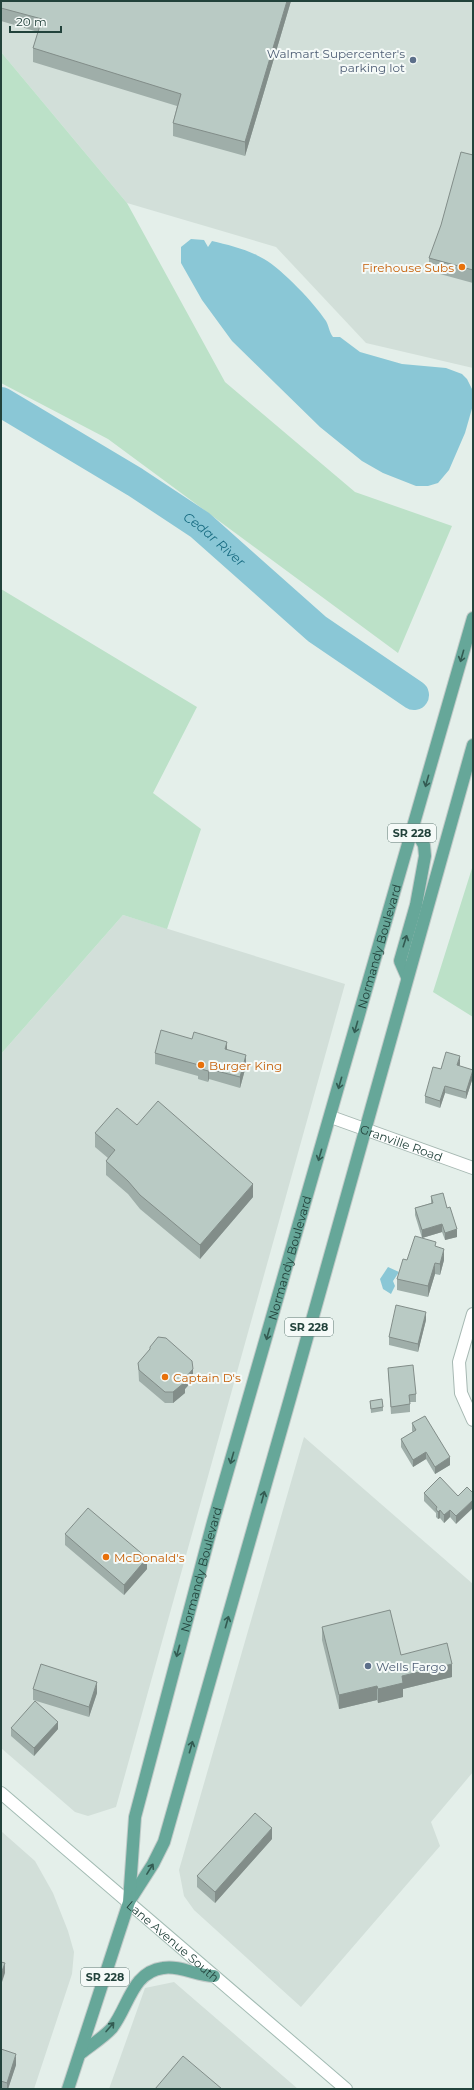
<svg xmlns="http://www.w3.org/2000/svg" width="474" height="2090" viewBox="0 0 474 2090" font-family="Montserrat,sans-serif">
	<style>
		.built { fill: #d2dfd9 }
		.green { fill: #bce1c8 }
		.water { fill: #8ac7d6 }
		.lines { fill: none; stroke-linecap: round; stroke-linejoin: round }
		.river { stroke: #8ac7d6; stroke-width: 30 }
		.street-casing { stroke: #a6b8b2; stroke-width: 14 }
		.secondary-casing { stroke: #a2bbb3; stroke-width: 14 }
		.primary-casing { stroke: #c1cac8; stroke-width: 14 }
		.street { stroke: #fff; stroke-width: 12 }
		.secondary { stroke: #fff; stroke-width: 12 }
		.primary { stroke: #66a799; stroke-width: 12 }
		.wall { fill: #9faea9 }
		.shaded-wall { fill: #828d89 }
		.building { fill: #b9cac4; stroke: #828d89 }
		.oneway { stroke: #335b52 }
		.service-dot { fill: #5c6f8a; stroke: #f5faf8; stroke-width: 1.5 }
		.food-dot { fill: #e8710a; stroke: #f5faf8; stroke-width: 1.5 }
		.labels { text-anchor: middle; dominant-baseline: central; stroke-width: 4; stroke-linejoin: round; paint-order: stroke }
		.shield { fill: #f5faf8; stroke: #617974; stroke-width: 1 }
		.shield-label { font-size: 11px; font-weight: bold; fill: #22423b }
		.service-label { font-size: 12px; fill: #4e5e75; stroke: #f5faf8; text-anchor: end }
		.food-label { font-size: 12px; fill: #c56008; stroke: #f5faf8; text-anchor: start }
		.street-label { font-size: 12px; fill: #22423b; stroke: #f5faf8 }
		.water-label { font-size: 13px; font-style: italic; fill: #186c82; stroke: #f5faf8 }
	</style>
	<rect width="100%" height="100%" fill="#e4efea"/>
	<path class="built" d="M1,1H473V368L366,343L276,247L127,203L1,52Z
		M123,915L345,984L116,1807L88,1816L75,1812L1,1748V1054Z
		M304,1437L473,1584V1772L431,1822L440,1846L301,2007L194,1910L184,1896L179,1870Z
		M1,1831L35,1861L53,1893L68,1931L74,1952L72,1974L34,2089H1Z
		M174,1982L298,2089H109L145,1988Z"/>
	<path class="green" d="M1,52L127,203L225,382L355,492L452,526L398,653L108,439L1,383Z
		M1,589L197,707L153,793L201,829L167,929L123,915L1,1054Z
		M473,865V1017L433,992Z"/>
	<path class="water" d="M191,239L204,240L208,247L212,241C229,245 249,250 264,259C283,270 314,303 326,321C329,326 329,332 333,337H340L360,352L402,364L446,368L462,374L467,379L472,389L473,405L465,433L449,470L438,483L428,486H416L383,473L362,461L320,427L232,341L202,300L181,263V247Z
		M388,1267L399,1272L393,1281L395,1286L391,1294L383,1289L380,1279Z"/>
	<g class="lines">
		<path class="river" id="s1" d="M1,402L135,482L200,525L317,629L414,695"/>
		<g class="street-casing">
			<g id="street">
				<path id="s2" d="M331,1117L473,1168"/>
				<path d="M473,1314L459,1362L461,1393L473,1420"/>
			</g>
		</g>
		<g class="secondary-casing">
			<g id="secondary">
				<path id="s3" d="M1,1793L346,2089"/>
			</g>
		</g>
		<g class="primary-casing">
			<g id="primary">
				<path d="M407,977L400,961L416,905L425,856L424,845L414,827"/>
				<path d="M130,1900L153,1864L164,1842C270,1477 369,1111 473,745"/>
				<path d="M81,2053C91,2045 104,2037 112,2028C129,2006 132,1972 163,1968C180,1965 197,1976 214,1976"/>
				<path id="s4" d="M68,2089L129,1902L135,1817L213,1522L473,618"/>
			</g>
		</g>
		<use href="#street" class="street"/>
		<use href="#secondary" class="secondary"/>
		<use href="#primary" class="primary"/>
	</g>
	<path class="wall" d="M1,1H291L245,156L173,136V123L177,106L33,62V48L38,32L1,21Z
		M473,155V283L429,271V258Z
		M227,1049L246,1066L240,1088L209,1079L208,1082L198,1079V1076L155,1064V1053Z
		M460,1064V1066L473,1077L466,1099L445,1093L440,1108L425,1103V1096L441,1069Z
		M137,1125L253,1197L200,1259L140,1209L128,1194L106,1175V1161L108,1158L95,1147V1133Z
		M431,1196L447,1208L457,1237L445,1240L442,1232L422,1238L415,1215V1208L431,1203Z
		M436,1247L444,1260L440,1275L435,1274L428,1297L397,1290V1279L407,1260Z
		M426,1320L418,1352L389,1345V1337Z
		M150,1347L193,1380L185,1389V1393L173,1403H165L139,1381L138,1363L150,1350Z
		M388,1368L416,1394V1402H410V1412L391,1414Z
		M370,1401L383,1407V1411L371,1413Z
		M412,1423L450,1465L435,1474L426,1459L413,1467L401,1447V1439L413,1432L412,1431Z
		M424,1493L458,1496L456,1524L450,1517L444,1523L440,1518L438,1519L436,1517V1513L424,1501Z
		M65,1534L147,1569L124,1595L65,1545Z
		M322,1627L401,1655L452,1677L403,1689V1697L378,1703L377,1700L339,1709L322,1640Z
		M33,1689L97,1693L89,1717L33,1700Z
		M11,1728L58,1729L34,1756L11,1736Z
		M272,1839L215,1903L197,1887V1876Z
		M1,2049L16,2065L8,2089H1Z"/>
	<path class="shaded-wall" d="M287,1H291L245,156V142Z
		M227,1042V1053L225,1049Z
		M246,1055V1066L240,1088V1077Z
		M460,1056V1064L457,1073V1065Z
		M209,1069V1079L208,1082V1071Z
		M473,1070V1077L466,1099V1092Z
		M445,1086V1093L440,1108V1101Z
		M253,1184V1197L200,1259V1245Z
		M442,1224V1232L422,1238V1230Z
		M457,1229V1237L445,1240V1233Z
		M444,1249V1260L440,1275V1264Z
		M435,1263V1274L428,1297V1286Z
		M426,1312V1320L418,1352V1344Z
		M193,1369V1380L185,1389V1393L173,1403V1392Z
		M426,1452V1459L413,1467V1460Z
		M450,1457V1465L435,1474V1467Z
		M473,1500V1508L456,1524V1516Z
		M440,1510V1518L438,1519V1512Z
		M450,1510V1517L444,1523V1515Z
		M147,1558V1569L124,1595V1585Z
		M452,1664V1677L403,1689V1697L378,1703V1689L402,1676Z
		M97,1682V1693L89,1717V1707Z
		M377,1686V1700L339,1709V1695Z
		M58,1722V1729L34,1756V1748Z
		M272,1828V1839L215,1903V1892Z
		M5,1963V1973L1,1985V1974Z
		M16,2054V2065L8,2089H7V2083Z"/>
	<path class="building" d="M1,1H287L245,142L173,123L181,94L33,48L42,19L1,8Z
		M461,152L473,155V270L429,258L441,225Z
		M161,1030L192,1039L194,1032L227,1042L225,1049L246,1055L240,1077L209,1069L208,1071L198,1068L199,1065L155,1053Z
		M446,1052L460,1056L457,1065L473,1070L466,1092L445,1086L440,1101L425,1096L433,1067L441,1069Z
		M158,1101L253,1184L200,1245L140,1195L128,1181L106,1161L115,1150L95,1133L117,1108L137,1125Z
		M443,1193L447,1208L450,1207L457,1229L445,1233L442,1224L422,1230L415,1208L433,1203L431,1196Z
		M415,1236L436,1242L435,1246L444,1249L440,1264L435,1263L428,1286L397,1279L403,1259L407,1260Z
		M396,1305L426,1312L418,1344L389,1337Z
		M158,1337L166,1338L192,1361L193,1369L184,1379L185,1382L173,1392H165L139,1370L138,1363L150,1349V1347Z
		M413,1365L416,1394L409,1395L410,1404L391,1407L388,1368Z
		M382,1399L383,1407L371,1409L370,1401Z
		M425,1416L450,1457L435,1467L426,1452L413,1460L401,1439L416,1430L412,1423Z
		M440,1477L458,1496L467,1487L473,1493V1500L456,1516L450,1510L444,1515L440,1510L438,1512L436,1509L437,1507L424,1493Z
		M88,1508L147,1558L124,1585L65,1534Z
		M390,1610L401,1655L447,1643L452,1664L402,1676L403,1683L378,1689L377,1686L339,1695L322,1627Z
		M41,1664L97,1682L89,1707L33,1689Z
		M35,1701L58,1722L34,1748L11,1728Z
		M255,1813L272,1828L215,1892L197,1876Z
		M1,1962L5,1963L1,1974Z
		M1,2049L16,2054L7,2083L1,2081Z
		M183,2056L222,2089H155Z"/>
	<defs><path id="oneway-shaft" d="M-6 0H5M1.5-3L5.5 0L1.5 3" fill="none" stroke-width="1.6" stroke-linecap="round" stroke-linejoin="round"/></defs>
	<g class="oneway">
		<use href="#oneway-shaft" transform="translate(462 656) rotate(106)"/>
		<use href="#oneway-shaft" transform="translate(427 781) rotate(106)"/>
		<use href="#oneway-shaft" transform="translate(405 941) rotate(-72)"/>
		<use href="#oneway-shaft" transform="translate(356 1027) rotate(106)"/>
		<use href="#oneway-shaft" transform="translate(340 1083) rotate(106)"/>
		<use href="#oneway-shaft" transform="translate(320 1155) rotate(106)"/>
		<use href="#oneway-shaft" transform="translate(268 1334) rotate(106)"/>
		<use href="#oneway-shaft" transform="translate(232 1458) rotate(106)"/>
		<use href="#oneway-shaft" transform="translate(263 1497) rotate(-75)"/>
		<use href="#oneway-shaft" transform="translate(227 1622) rotate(-74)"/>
		<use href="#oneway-shaft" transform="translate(178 1651) rotate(105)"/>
		<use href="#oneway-shaft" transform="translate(191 1747) rotate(-74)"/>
		<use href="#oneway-shaft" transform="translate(150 1869) rotate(-58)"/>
		<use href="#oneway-shaft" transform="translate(110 2027) rotate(-49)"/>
	</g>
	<g class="service-dot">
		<circle cx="413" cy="60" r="4"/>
		<circle cx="368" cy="1666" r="4"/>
	</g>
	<g class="food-dot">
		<circle cx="462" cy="267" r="4"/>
		<circle cx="201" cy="1065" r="4"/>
		<circle cx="165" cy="1377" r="4"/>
		<circle cx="106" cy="1557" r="4"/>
	</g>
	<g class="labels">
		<g class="shield">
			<rect x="388" y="824" width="48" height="18" rx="3"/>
			<rect x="285" y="1318" width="48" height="18" rx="3"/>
			<rect x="81" y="1968" width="48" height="18" rx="3"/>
		</g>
		<g class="shield-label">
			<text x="412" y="833">SR 228</text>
			<text x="309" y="1327">SR 228</text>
			<text x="105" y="1977">SR 228</text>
		</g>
		<g class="service-label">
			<text x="405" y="53">Walmart Supercenter's<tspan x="405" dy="14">parking lot</tspan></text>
			<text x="376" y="1666" text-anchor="start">Wells Fargo</text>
		</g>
		<g class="food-label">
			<text x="454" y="267" text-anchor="end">Firehouse Subs</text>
			<text x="209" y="1065">Burger King</text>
			<text x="173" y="1377">Captain D's</text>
			<text x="114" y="1557">McDonald's</text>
		</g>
		<g class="street-label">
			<text stroke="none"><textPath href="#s4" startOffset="1186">Normandy Boulevard</textPath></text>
			<text stroke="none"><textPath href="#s2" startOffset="75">Granville Road</textPath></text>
			<text stroke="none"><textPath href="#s4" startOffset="862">Normandy Boulevard</textPath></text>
			<text stroke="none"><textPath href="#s4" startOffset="538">Normandy Boulevard</textPath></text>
			<text stroke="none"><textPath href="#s3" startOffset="227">Lane Avenue South</textPath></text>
		</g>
		<g class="water-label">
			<text stroke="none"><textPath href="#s1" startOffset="254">Cedar River</textPath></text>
		</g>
	</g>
	<rect width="474" height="2090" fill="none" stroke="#22423b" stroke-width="4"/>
	<path d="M10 26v6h51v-6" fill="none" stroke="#22423b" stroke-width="2"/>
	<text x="16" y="26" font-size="12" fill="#22423b" stroke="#f5faf8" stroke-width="3" paint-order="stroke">20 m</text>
</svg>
